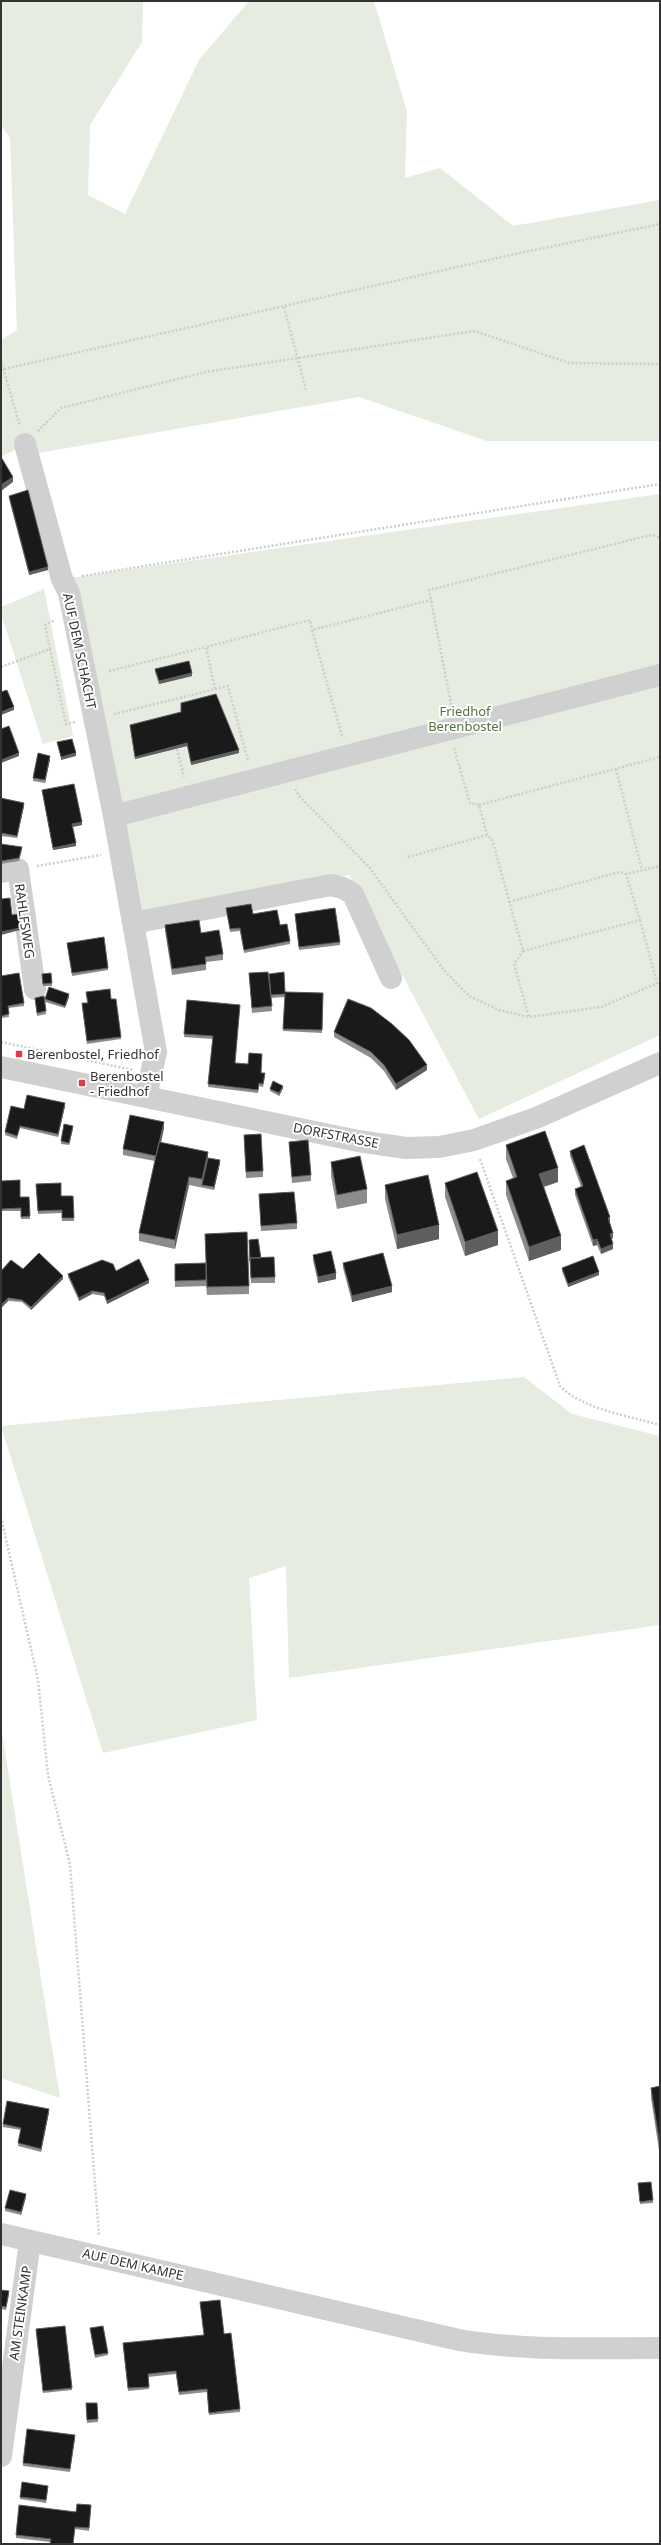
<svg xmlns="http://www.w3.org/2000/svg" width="661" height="2545" viewBox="0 0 661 2545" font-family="'Noto Sans',sans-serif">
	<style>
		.green { fill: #e6ecdf }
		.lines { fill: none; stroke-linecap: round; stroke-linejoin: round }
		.path { stroke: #cdcdcd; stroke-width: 2.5; stroke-dasharray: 2 2; stroke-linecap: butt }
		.minor { stroke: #d0d0d0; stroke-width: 22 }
		.wall { fill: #8c8c8c }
		.shaded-wall { fill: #5f5f5f }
		.building { fill: #1a1a1a; stroke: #5f5f5f }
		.poi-dot { fill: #e63946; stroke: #fff; stroke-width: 1.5 }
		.labels { text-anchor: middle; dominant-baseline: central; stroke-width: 4; stroke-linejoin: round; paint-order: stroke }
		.street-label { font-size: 13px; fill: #333; stroke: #fff }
		.park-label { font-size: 13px; fill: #56703f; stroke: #fff }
		.poi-label { font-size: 13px; fill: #333; stroke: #fff; text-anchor: start }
	</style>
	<rect width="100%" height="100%" fill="#fff"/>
	<path class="green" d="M1,1H143L142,42L90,125L88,195L125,214L199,60L249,1H374L407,112L405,178L440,168L513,226L660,200V441H487L359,397L27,455L28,443L1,457V340L17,330L10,138L1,125Z
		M660,494V1035L479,1119L349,875L133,923L62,579Z
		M44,589L73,736L43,744L1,614V607Z
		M524,1377L572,1414L660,1436V1625L289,1678L286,1566L249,1578L257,1720L103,1753L1,1426Z
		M1,1726L60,2098L1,2078Z"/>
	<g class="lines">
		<path class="path" d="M284,307L306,390
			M1,361L20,426
			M4,369L515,254L660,224
			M38,431L61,408L206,372L475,331L569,363L660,364
			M82,576L660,484
			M50,649L45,625L55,620
			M1,667L50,649L66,724L76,722
			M109,671L206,647
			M215,689L206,647L310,620L312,630
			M452,709L429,590L651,535L660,538
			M114,714L228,686L248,761
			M342,736L312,630L431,600
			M454,748L470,803L479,805L487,835L492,839L523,951L514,964L529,1017L601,1007L660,982
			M177,749L184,777
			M616,769L642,870
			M295,789L300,797L369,867L443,969L469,996L499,1010L529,1017
			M479,805L660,757
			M408,857L487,835
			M37,866L101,855
			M509,902L620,872L626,874
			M640,920L657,983
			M523,951L640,920L626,874L660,866
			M1,1042L133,1070
			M480,1159L560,1386C582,1409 629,1416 660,1425
			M1,1517L38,1680L48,1775L70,1865L99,2235"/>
		<path class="minor" d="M25,444L62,579L69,593L114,816L156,1052L146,1096
			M114,816L660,675
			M1,872L18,869L35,989
			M133,923L331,885L343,888L353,894L391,978
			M1,1067L358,1141L406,1148L439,1147L474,1140L536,1118L660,1063
			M1,2234L459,2340C526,2351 593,2348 660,2348
			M1,2456L30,2241"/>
	</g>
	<path class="wall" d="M9,496L48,570L29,575L9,499Z
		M155,669L192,676L159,684L155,672Z
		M130,725L239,753L191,765L187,746L135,759Z
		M50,759L45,783L33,781V778Z
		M42,790L82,825L72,827L76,846L53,850Z
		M1,798L24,806L17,838L1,836Z
		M1,844L22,850L19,861L1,864Z
		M226,908L253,914L290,941V944L244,953L240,931L230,932Z
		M295,914L340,942V945L299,950Z
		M165,925L201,933L223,954V960L206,962V970L172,975L165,931Z
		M67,943L108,968V970L72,976Z
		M249,973L269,974L285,992L323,993L322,1033L283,1031L285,997L271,998L272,1011L252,1013Z
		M1,974V976L24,1003V1006L8,1008L9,1017L1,1018Z
		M42,974L52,983V986H43Z
		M86,992L111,999L121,1037V1039L87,1044L82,1006V1003H87Z
		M69,997L65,1008L45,1002L46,1014L37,1016L35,998L45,999Z
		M187,1000L235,1063L261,1073L265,1076L263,1087L259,1086L258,1093L208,1087L213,1039L184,1037Z
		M334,1032L427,1070L396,1090L384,1071L371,1058L334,1037Z
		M283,1088L279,1096L270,1091V1089Z
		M65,1106L58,1137L20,1128L17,1139L5,1135V1132L24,1109Z
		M73,1128L69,1145L61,1144V1141Z
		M164,1128L161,1142L208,1158L220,1163L214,1190L189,1185L175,1249L139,1241V1233L155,1161L123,1155V1149Z
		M244,1135L263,1171V1177L246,1178Z
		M289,1142L311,1175V1181L292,1183Z
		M506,1145L558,1182L544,1187L561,1250L529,1261L506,1195V1181L513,1178L506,1159Z
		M570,1151L610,1222L613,1238L611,1239L613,1249L601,1254L597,1245L593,1246L575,1195V1189L581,1187L570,1156Z
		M331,1162L367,1189V1203L337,1209L331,1176Z
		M1,1181L20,1197H29L30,1219H21V1211H1Z
		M445,1183L498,1245L465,1256L445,1197Z
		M36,1184L61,1196H73L74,1221H62V1213L38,1214Z
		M385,1185L439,1239L397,1249L385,1199Z
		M259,1194L297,1223V1229L261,1231Z
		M249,1240L275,1277V1283H251Z
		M313,1255L336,1279L318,1283L313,1260Z
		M343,1263L392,1292L352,1302L343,1268Z
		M175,1264L249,1286V1294L207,1295L206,1286L175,1287Z
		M562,1268L599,1275L568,1287L562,1271Z
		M23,1269L63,1279L31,1310L22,1302L8,1301L2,1307L1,1306V1271Z
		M116,1271L149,1283L107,1304L104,1296L92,1294L79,1301L68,1277V1274Z
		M660,2086V2157L651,2098V2088Z
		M49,2112L41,2152L18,2146L21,2130L3,2127V2124Z
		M638,2183L653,2200V2203L640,2204Z
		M26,2197L21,2215L5,2211V2208Z
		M1,2290L9,2294L6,2310L1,2309Z
		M90,2328L108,2353V2355L95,2358Z
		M36,2332L72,2388V2390L43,2393Z
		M224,2334L240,2409V2412L209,2415L207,2392L179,2395L176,2374L148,2377L149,2389L128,2391L123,2345Z
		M86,2403H97L98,2422L87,2423Z
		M75,2438L70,2472L23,2466V2463Z
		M48,2489L46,2503L20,2499V2497Z
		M91,2505L89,2531L75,2529L50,2542L16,2538V2535L76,2512Z"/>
	<path class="shaded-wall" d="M13,477V482L1,491V485Z
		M48,567V570L29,575V572Z
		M192,673V676L159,684V681Z
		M14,707V710L1,715V712Z
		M187,743V746L135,759V757Z
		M239,750V753L191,765V762Z
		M19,753V756L1,763V760Z
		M76,753V756L61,760V757Z
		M50,756V759L45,783V780Z
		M24,803V806L17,838V836Z
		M82,822V825L72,827V824Z
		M76,843V846L53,850V848Z
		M20,928V930L1,935V932Z
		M69,994V997L65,1008V1006Z
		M427,1065V1070L396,1090V1084Z
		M283,1086V1088L279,1096V1093Z
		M65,1103V1106L58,1137V1134Z
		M164,1122V1128L157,1162V1156Z
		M73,1126V1128L69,1145V1143Z
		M208,1152V1161L202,1185V1179Z
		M220,1160V1163L214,1190V1187Z
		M558,1168V1182L539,1188V1174Z
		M189,1177V1185L175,1249V1240Z
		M610,1217V1222L608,1223V1218Z
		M439,1225V1239L397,1249V1235Z
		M498,1231V1245L465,1256V1242Z
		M613,1233V1238L610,1240V1234Z
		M561,1236V1250L529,1261V1247Z
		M597,1239V1245L593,1246V1240Z
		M613,1244V1249L601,1254V1249Z
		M599,1272V1275L568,1287V1284Z
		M336,1273V1279L318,1283V1277Z
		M63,1276V1279L31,1310V1307Z
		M149,1280V1283L107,1304V1301Z
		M392,1286V1292L352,1302V1296Z
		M92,1291V1294L79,1301V1298Z
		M8,1298V1301L2,1307V1304Z
		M49,2109V2112L41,2152V2149Z
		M26,2194V2197L21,2215V2212Z"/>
	<path class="building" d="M1,457L13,477L1,485Z
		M28,490L48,567L29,572L9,496Z
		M189,661L192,673L159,681L155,669Z
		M7,690L14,707L1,712V692Z
		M216,694L239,750L191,762L187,743L135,757L130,725L181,712V703Z
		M9,726L19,753L1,760V729Z
		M72,739L76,753L61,757L57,742Z
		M38,753L50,756L45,780L33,778Z
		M74,784L82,822L72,824L76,843L53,848L42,790Z
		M1,798L24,803L17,836L1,833Z
		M1,844L22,847L19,858L1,861Z
		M10,898L12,915L18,914L20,928L1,932V899Z
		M251,904L253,914L277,910L280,925L287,924L290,941L244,950L240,928L230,929L226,908Z
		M335,908L340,942L299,947L295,914Z
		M199,920L201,933L219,930L223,954L205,957L206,964L172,969L165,925Z
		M104,937L108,968L72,973L67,943Z
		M268,972L272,1006L252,1008L249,973Z
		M284,972L285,992L323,993L322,1030L283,1029L285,994L271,995L269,974Z
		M19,973L24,1003L8,1006L9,1014L1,1016V974V976Z
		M51,973L52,983L43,984L42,974Z
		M49,987L69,994L65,1006L45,999Z
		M110,989L111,999H116L121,1037L87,1041L82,1003H88L86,992Z
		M44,996L46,1011L37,1013L35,998Z
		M348,999L371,1008L392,1024L409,1040L427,1065L396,1084L384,1065L371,1052L334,1032Z
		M187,1000L240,1005L235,1063L248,1064L249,1053L262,1054L261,1073H265L263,1084L259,1083L258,1090L208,1084L213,1036L184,1034Z
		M273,1081L283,1086L279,1093L270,1089Z
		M27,1095L65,1103L58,1134L20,1126L17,1136L5,1132L11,1106L24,1109Z
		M130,1115L164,1122L156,1156L123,1149Z
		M64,1124L73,1126L69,1143L61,1141Z
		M545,1131L558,1168L539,1174L561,1236L529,1247L506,1181L517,1177L506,1145Z
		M261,1134L263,1171L246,1172L244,1135Z
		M308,1140L311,1175L292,1177L289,1142Z
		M159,1142L208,1152L202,1179L189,1177L175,1240L139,1233Z
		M584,1145L610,1217L608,1218L613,1233L610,1234L613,1244L601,1249L597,1239L593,1240L575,1189L583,1186L570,1151Z
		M360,1156L367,1189L337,1195L331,1162Z
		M208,1158L220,1160L214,1187L202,1185Z
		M477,1172L498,1231L465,1242L445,1183Z
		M428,1175L439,1225L397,1235L385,1185Z
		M20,1180V1197H29L30,1216L21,1217V1208L1,1209V1181Z
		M61,1183V1196H73L74,1218H62V1210L38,1211L36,1184Z
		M294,1192L297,1223L261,1226L259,1194Z
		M247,1232L249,1286L207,1287L205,1234Z
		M258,1239L261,1258H250V1261L249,1240Z
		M331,1251L336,1273L318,1277L313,1255Z
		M39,1253L63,1276L31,1307L22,1300L8,1298L2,1304L1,1303V1271L11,1260L23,1269Z
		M383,1253L392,1286L352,1296L343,1263Z
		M593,1256L599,1272L568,1284L562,1268Z
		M274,1257L275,1277L251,1278L250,1258Z
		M139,1259L149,1280L107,1301L104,1293L92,1291L79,1298L68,1274L102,1260L113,1264L116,1271Z
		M206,1263V1280L175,1281V1264Z
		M660,2086V2146L651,2088Z
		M7,2101L49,2109L41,2149L18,2143L21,2128L3,2124Z
		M651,2182L653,2200L640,2202L638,2183Z
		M10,2190L26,2194L21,2212L5,2208Z
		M1,2290L9,2291L6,2307L1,2306Z
		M220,2300L224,2334L231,2333L240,2409L209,2413L207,2389L179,2392L176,2371L148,2374L149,2387L128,2388L123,2343L204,2335L200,2302Z
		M65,2326L72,2388L43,2391L36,2329Z
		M103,2326L108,2353L95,2355L90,2328Z
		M86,2403H97L98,2419L87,2420Z
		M27,2429L75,2435L70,2469L23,2463Z
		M22,2482L48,2486L46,2500L20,2497Z
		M77,2504L91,2505L89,2528L75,2527L73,2544H50L51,2539L16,2535L19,2505L76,2512Z"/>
	<g class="poi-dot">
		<rect x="15" y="1050" width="8" height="8" rx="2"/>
		<rect x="78" y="1079" width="8" height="8" rx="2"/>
	</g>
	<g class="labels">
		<g class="street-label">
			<text transform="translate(80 651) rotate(78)">AUF DEM SCHACHT</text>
			<text transform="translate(25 921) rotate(82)">RAHLFSWEG</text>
			<text transform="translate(336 1135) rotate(11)">DORFSTRASSE</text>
			<text transform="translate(133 2264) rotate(13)">AUF DEM KAMPE</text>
			<text transform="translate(20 2313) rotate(-82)">AM STEINKAMP</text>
		</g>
		<g class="park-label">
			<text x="465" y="711">Friedhof<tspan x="465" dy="15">Berenbostel</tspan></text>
		</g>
		<g class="poi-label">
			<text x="27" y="1054">Berenbostel, Friedhof</text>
			<text x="90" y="1076">Berenbostel<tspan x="90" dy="15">- Friedhof</tspan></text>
		</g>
	</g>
	<rect width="661" height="2545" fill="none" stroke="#333333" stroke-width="4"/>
</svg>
